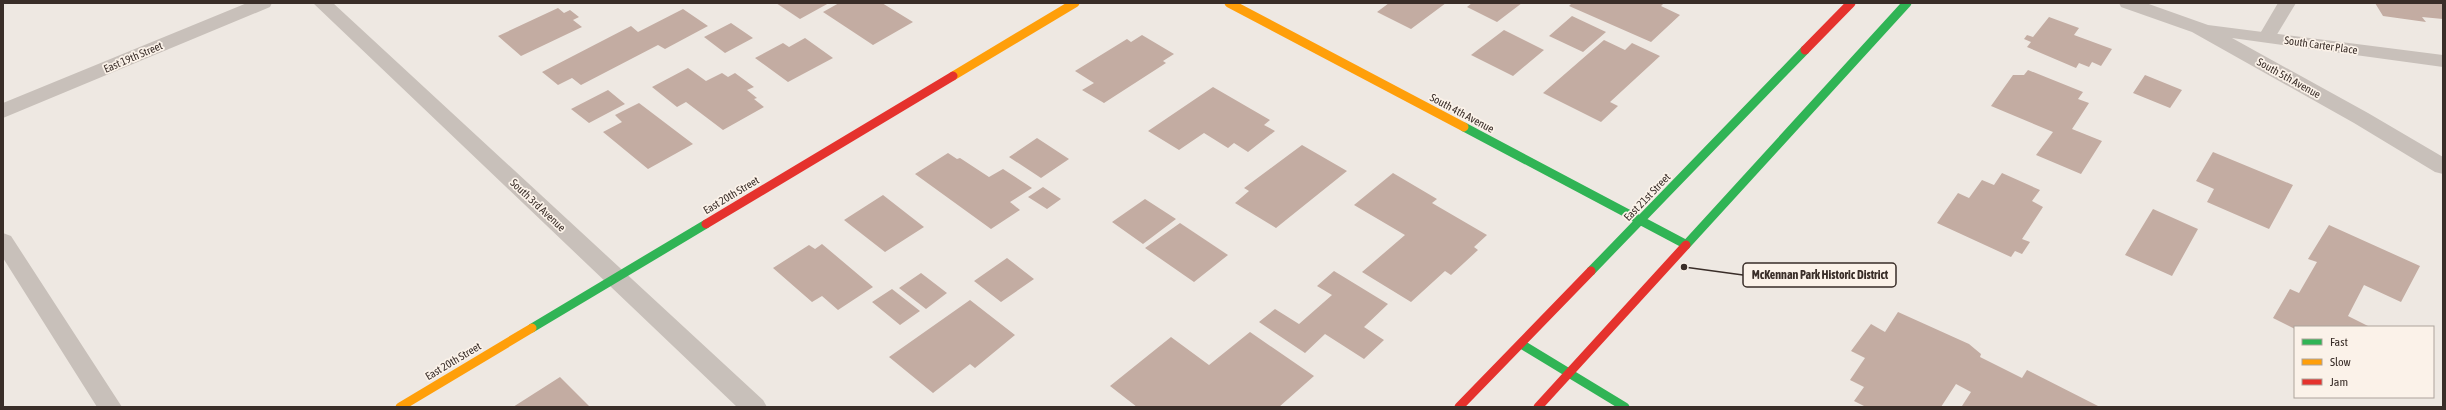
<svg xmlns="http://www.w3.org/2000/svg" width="2446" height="410" viewBox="0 0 2446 410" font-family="'Asap Condensed',sans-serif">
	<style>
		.building { fill: #c3aca2 }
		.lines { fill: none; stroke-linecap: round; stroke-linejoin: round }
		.lane { fill: #c8c0ba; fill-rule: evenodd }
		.street { fill: #c8c0ba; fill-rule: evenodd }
		.fast { stroke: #30b455; stroke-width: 9 }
		.slow { stroke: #ff9f0a; stroke-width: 9 }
		.jam { stroke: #e5322d; stroke-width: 9 }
		.labels { text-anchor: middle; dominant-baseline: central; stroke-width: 3.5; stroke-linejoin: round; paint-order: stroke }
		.street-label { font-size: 11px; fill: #392d28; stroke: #fbf2e9 }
		.leader { fill: none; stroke: #392d28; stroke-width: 1.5 }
		.callout-dot { fill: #392d28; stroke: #fbf2e9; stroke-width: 1.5 }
		.callout { fill: #fbf2e9; stroke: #392d28; stroke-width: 1.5 }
		.callout-label { font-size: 12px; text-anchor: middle; font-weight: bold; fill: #392d28 }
	</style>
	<rect width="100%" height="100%" fill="#eee8e2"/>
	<path class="building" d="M776,3H829L800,19Z
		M839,3H882L913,22L873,45L823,12Z
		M1389,3H1446L1411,29L1377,12Z
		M1472,3H1522L1497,22L1467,7Z
		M1572,3H1664L1661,6L1680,15L1651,42L1569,6Z
		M2375,3H2443V19L2422,17L2426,22L2383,16Z
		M558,8L564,13L570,10L579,17L573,20L582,27L521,56L498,36Z
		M683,9L708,26L665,49L658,45L581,85L572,78L558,85L542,72L631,26L638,32Z
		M1572,16L1606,32L1583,52L1549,36Z
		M2049,17L2079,28L2074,35L2112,49L2101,66L2092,62L2089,67L2079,63L2076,68L2027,47L2031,42L2024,39L2027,35L2033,37Z
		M731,23L753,38L725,53L704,37Z
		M1504,30L1544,50L1513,76L1471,55Z
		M1142,35L1174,54L1163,61L1166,63L1104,103L1082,90L1094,83L1075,71L1127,39L1131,42Z
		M805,38L833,58L788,82L755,58L783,43L789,47Z
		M1604,40L1625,50L1632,43L1660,56L1610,102L1618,106L1601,122L1543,93Z
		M688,68L706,81L722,73L728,77L735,73L754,87L747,90L757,98L754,99L764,107L723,130L686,102L677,107L652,87Z
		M2028,70L2083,92L2078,99L2089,103L2072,129L2102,141L2081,174L2036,155L2053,132L1991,106L2013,75H2024Z
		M2145,75L2182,90L2170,108L2133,93Z
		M1213,87L1270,120L1264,125L1275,131L1248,152L1234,143L1228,148L1204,133L1179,150L1148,131Z
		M608,90L625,104L589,123L571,109Z
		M639,103L693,144L648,169L603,132L622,122L615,115Z
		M1037,138L1069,159L1041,178L1009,157Z
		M1302,145L1347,171L1276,228L1235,203L1249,191L1244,188Z
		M2213,152L2293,185L2269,229L2207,202L2214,189L2196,181Z
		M948,153L957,159L960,158L989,177L1003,169L1032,188L1010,202L1020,210L991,229L915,174Z
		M1393,173L1437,199L1432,203L1487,235L1474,247L1478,250L1451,275L1445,271L1411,302L1362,272L1405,235L1354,205Z
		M2002,173L2040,190L2032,201L2043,207L2022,239L2030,242L2022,254L2015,251L2011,257L1937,223L1958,193L1969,198L1982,180L1994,185Z
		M1043,187L1061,199L1047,209L1028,197Z
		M883,195L924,227L885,252L844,220Z
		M1145,199L1176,219L1143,244L1112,222Z
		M2153,209L2198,229L2172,276L2125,255Z
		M1180,223L1228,255L1194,282L1145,248Z
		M2329,225L2420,266L2401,302L2364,285L2348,316L2370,327H2295V329L2273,318L2290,289L2299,293L2317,262L2308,259Z
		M822,244L873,287L838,310L822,296L812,302L773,268L809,245L815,249Z
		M1007,258L1034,279L1001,302L974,281Z
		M1334,271L1388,304L1364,327L1384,340L1364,359L1325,334L1305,353L1259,322L1275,309L1299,324L1332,295L1317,286Z
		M921,273L947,293L926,309L899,288Z
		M892,289L920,311L900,325L872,302Z
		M970,300L1015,335L975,368L970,364L933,393L889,357Z
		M1898,312L1969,344L1981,354L1980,357L2022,378L2027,370L2100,407H1964L1962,406L1971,392L1956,384L1941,407H1866L1854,401L1864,387L1850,380L1865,358L1851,351L1871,324L1885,332Z
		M1250,332L1314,376L1279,407H1137L1110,386L1171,337L1209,365Z
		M560,377L590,407H513Z"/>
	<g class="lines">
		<path class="lane" d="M2278,3H2296L2273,41H2261L2258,37Z
			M3,233L11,236L122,407H97L3,258Z"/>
		<path class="street" d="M247,3H272L270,7L3,118V103Z
			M313,3H333L763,400L767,407H737Z
			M2119,3H2146L2208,25L2443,55V67L2232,38L2368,113L2443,157V174L2435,172L2354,123L2192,32L2121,7Z"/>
		<path class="fast" d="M1464,127L1685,244
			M1686,245L1907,3
			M1591,271L1805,50
			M532,328L706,224
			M1521,344L1625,407"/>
		<path class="slow" d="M1229,3L1464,127
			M953,76L1075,3
			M400,407L532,328"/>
		<path class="jam" d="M1805,50L1851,3
			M706,224L953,76
			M1459,407L1591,271
			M1538,407L1686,245"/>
	</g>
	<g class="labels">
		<g class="street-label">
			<text transform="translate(2321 45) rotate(8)">South Carter Place</text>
			<text transform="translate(133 57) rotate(-23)">East 19th Street</text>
			<text transform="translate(2289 78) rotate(29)">South 5th Avenue</text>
			<text transform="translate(1462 113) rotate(28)">South 4th Avenue</text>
			<text transform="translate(731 195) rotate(-31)">East 20th Street</text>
			<text transform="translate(1647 197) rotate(-46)">East 21st Street</text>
			<text transform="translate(538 205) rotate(43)">South 3rd Avenue</text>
			<text transform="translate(453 361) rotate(-31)">East 20th Street</text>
		</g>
	</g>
	<path class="leader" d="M1684 267L1743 275"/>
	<circle class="callout-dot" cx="1684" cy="267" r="4"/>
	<rect class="callout" x="1743" y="263" width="153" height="24" rx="4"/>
	<g class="callout-label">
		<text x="1820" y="279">McKennan Park Historic District</text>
	</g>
	<rect width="2446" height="410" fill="none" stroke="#392d28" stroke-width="8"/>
	<rect x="2294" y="326" width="140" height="72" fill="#fbf2e9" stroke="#ada39c"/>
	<rect x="2302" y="339" width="20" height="6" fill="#30b455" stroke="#ada39c"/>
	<text x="2330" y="346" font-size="12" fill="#392d28">Fast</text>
	<rect x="2302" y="359" width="20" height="6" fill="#ff9f0a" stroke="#ada39c"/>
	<text x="2330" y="366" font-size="12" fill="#392d28">Slow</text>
	<rect x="2302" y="379" width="20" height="6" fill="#e5322d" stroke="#ada39c"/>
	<text x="2330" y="386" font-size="12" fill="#392d28">Jam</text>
</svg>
